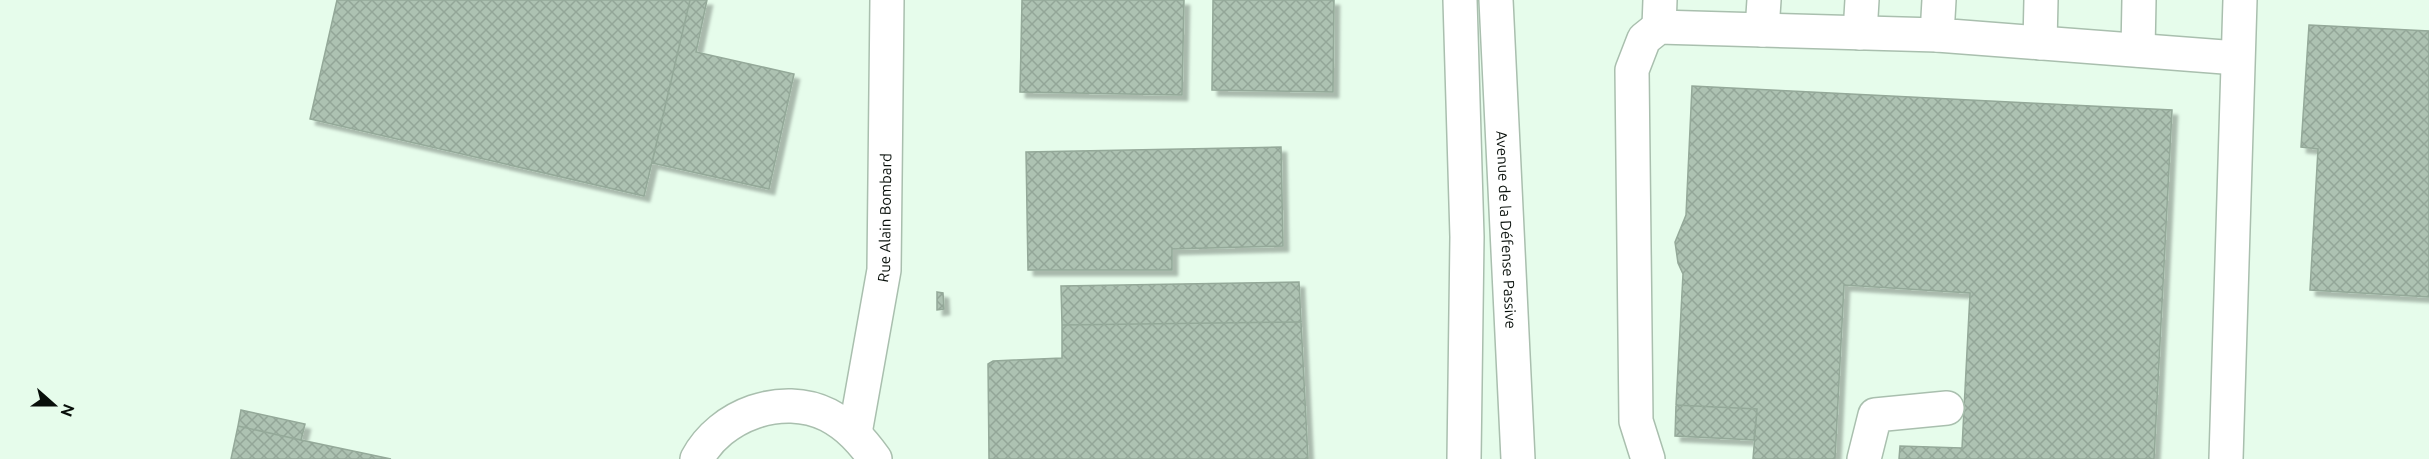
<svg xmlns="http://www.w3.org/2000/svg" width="2429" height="459" viewBox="0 0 2429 459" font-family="Ubuntu,sans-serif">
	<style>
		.building { fill: url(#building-cross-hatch); stroke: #94a999; stroke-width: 1.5; filter: url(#shadow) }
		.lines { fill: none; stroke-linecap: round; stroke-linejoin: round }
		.minor-casing { stroke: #a9bfae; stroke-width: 36 }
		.major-casing { stroke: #a9bfae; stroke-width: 36 }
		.minor { stroke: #fff; stroke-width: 33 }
		.major { stroke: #fff; stroke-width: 33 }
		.labels { text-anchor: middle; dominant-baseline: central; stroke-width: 4.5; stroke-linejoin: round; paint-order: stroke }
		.street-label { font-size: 15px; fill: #080f0a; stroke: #e6fceb }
	</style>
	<defs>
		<pattern id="building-cross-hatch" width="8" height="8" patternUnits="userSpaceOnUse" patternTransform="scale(1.5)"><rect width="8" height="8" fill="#adc2b2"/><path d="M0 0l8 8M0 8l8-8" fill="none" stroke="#93a698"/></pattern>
		<filter id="shadow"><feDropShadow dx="5.5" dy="5.5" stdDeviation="1.5" flood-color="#0004"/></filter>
	</defs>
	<rect width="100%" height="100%" fill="#e6fceb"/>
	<path class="building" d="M337,0H690L644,196L310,119Z
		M690,0H707L696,52L794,74L769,189L652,163Z
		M1022,0H1184L1182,95L1020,92Z
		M1213,0H1334L1333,92L1212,90Z
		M2309,25L2429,31V297L2310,290L2318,149L2301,147Z
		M1692,86L2172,110L2154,459H1899L1900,446L1962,448L1970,293L1844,285L1835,459H1753L1757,409L1676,405L1683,274L1678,263L1675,242L1686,215Z
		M1281,147L1283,246L1172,249V270H1028L1026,152Z
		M1299,282L1301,322L1062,325L1061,286Z
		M937,292L943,293L944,309L937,310Z
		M1301,322L1308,459H989L988,364L993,361L1062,358V325Z
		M1676,405L1757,409L1754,440L1675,436Z
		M241,410L305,424L301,440L238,426Z
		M238,426L301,440L391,459H231Z"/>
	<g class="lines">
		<g class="minor-casing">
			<g id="minor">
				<path d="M1939,0L1937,35L2237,58"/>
				<path d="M1659,27L1660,0"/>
				<path d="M1762,30L1764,0"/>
				<path d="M1860,33L1862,0"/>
				<path d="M2040,43L2041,0"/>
				<path d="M2138,50L2139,0"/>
				<path id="s1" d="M855,433L884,270L887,0"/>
				<path d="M697,459C720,415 782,392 828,415C849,426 862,441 875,459"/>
				<path d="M1648,459L1636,421L1632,70L1644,39L1659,27L1937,35"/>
				<path d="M1864,459L1875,415L1947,408"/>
				<path d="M2226,459L2240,0"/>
			</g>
		</g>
		<g class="major-casing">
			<g id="major">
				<path d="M1460,0L1467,237L1464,459"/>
				<path id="s2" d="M1496,0L1518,459"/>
			</g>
		</g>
		<use href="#minor" class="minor"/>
		<use href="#major" class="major"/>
	</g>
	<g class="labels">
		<g class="street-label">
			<text stroke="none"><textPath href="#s1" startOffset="218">Rue Alain Bombard</textPath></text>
			<text stroke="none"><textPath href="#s2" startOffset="230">Avenue de la Défense Passive</textPath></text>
		</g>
	</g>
	<g transform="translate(54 405) rotate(111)" stroke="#e6fceb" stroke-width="4.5" paint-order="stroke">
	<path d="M0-4.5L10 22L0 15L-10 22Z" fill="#080f0a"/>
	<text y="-9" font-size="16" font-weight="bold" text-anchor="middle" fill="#080f0a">N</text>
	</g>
</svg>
